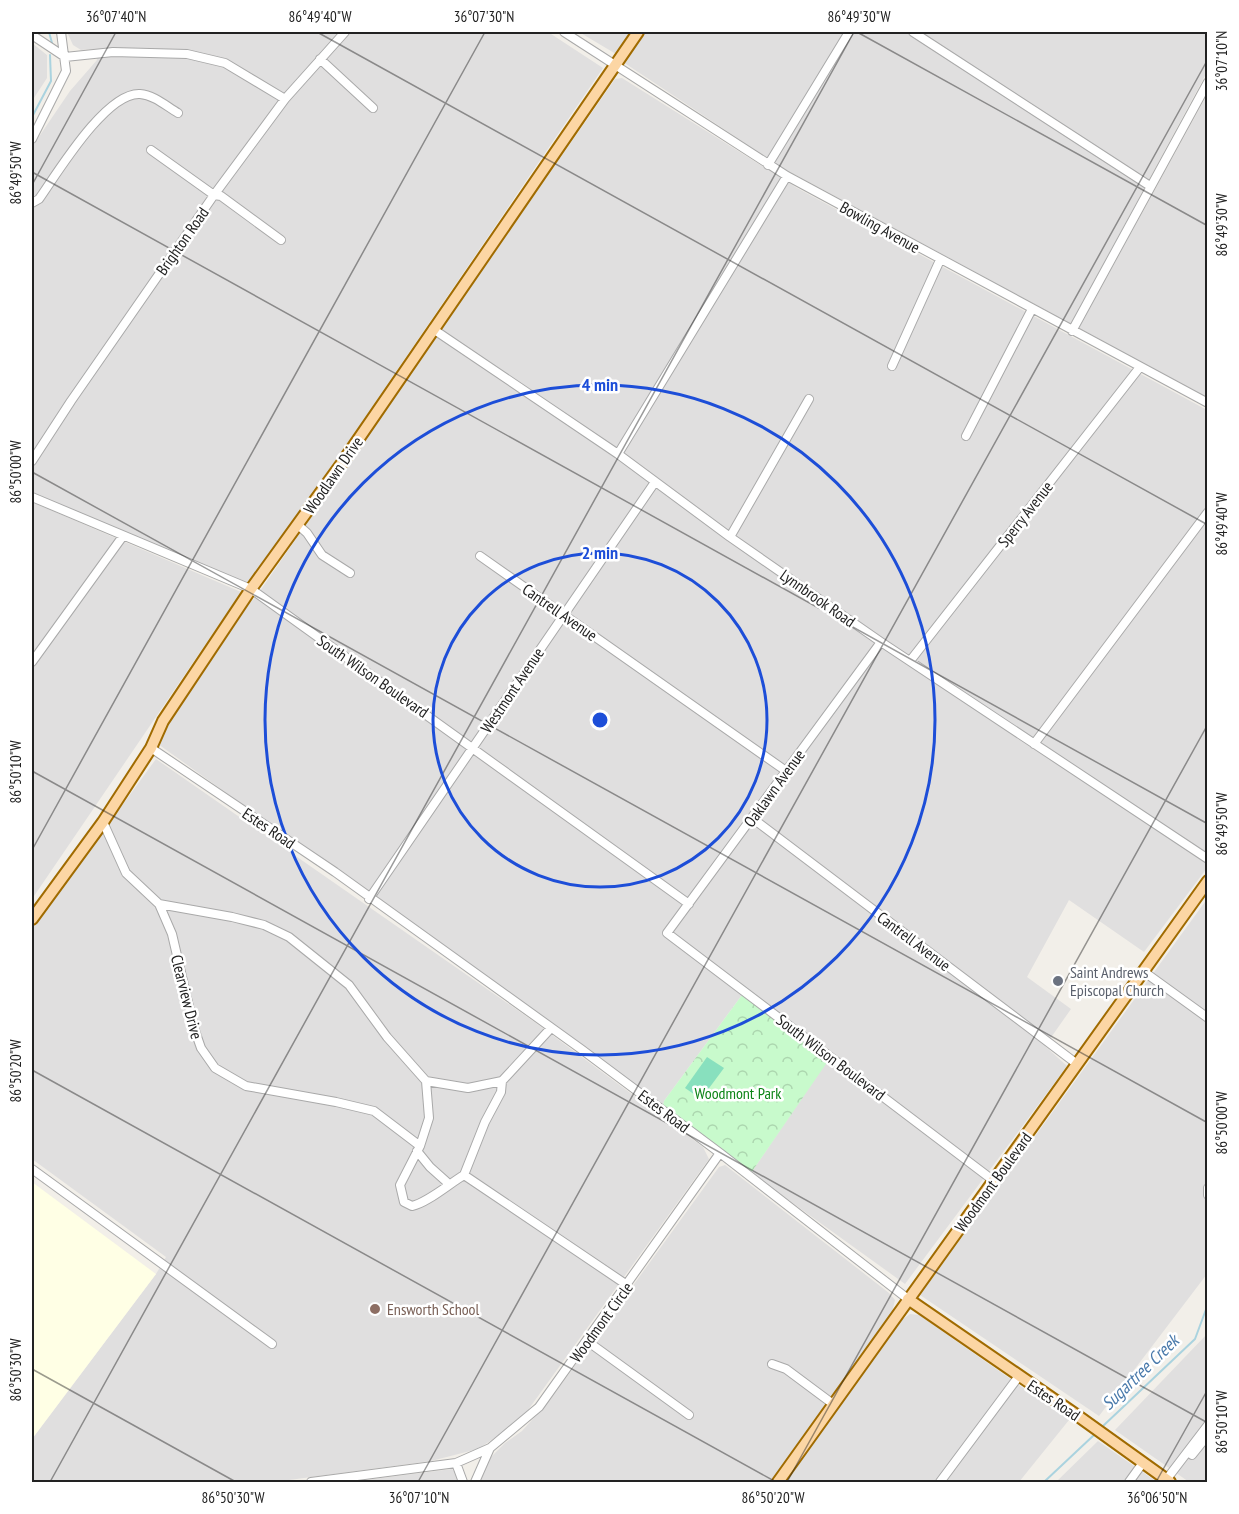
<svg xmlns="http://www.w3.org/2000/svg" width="1239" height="1514" viewBox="0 0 1239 1514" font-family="'PT Sans Narrow',sans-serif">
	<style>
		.residential { fill: #e0dfdf }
		.education { fill: #ffffe5 }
		.park { fill: url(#park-crowns) }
		.pitch { fill: #88e0be }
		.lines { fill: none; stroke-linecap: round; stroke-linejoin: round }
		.stream { stroke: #aad3df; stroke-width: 2 }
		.minor-casing { stroke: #a9a9a9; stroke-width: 10 }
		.major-casing { stroke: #a06b00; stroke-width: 14 }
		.minor { stroke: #fff; stroke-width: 8 }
		.major { stroke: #fcd6a4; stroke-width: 10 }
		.ticks { fill: none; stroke: #222; stroke-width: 1.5; stroke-opacity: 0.45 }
		.ring { fill: none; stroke: #1d4ed8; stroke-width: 3 }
		.worship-dot { fill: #6b7280; stroke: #fff; stroke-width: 2 }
		.education-dot { fill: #8d6e63; stroke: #fff; stroke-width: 2 }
		.labels { text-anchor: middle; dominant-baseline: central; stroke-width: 5; stroke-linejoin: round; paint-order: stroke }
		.street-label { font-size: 16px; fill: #222; stroke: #fff }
		.worship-label { font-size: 16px; fill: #5b616d; stroke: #fff; text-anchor: start }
		.park-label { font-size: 16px; fill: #0c8416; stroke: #fff }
		.education-label { font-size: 16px; fill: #785e54; stroke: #fff; text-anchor: start }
		.water-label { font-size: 18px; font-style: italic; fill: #4a7aab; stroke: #fff }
		.centre { fill: #1d4ed8; stroke: #fff; stroke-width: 3 }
		.ring-label { font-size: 18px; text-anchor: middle; font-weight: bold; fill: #1d4ed8; stroke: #fff; stroke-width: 5; stroke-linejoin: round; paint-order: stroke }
		.neatline { fill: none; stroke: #222; stroke-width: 2 }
		.ticks-label { font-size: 15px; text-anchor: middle; fill: #222 }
	</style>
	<defs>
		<pattern id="park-crowns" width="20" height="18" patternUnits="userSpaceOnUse" patternTransform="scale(1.5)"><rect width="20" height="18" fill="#c8facc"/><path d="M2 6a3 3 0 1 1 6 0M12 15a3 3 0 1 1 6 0" fill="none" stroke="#acd6af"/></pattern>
	</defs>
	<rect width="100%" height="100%" fill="#f2efe9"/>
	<path class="residential" d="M67,32H548L603,68L254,580L246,583L32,494V147L70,91L97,60L94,49L81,50L73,45Z
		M579,32H631L616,54Z
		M644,32H1207V72L1071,324L781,167L623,62Z
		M32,43L47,55V78L32,101Z
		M622,78L797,188L1207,410V868L1144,952L1069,900L1027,977L1071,1009L1045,1046L1067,1066L905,1284L751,1173L827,1061L742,995L664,1101L663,1106L158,744L164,727L248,602L253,600L262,588L615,79Z
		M1207,95V398L1079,328Z
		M32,502L241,592L32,899Z
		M156,759L536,1023L703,1147L709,1159L528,1410L502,1433L478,1449L431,1461L274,1482H32V1439L156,1274L166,1257L32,1159V929Z
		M1207,899V1274L1099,1416L920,1295Z
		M725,1165L889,1293L895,1300L892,1312L771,1482H480L488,1460L505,1443L522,1431L550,1400L719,1167Z
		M910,1314L919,1315L1069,1420L1019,1482H785L873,1357L903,1319Z
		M1207,1334V1482H1189L1115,1430Z
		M1098,1441L1157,1482H1056Z
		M452,1469L457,1474L458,1482H350Z"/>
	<path class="education" d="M32,1182L156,1274L32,1439Z"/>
	<path class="park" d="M742,995L828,1061L751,1173L663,1106L664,1101Z"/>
	<path class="pitch" d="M707,1057L724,1068L701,1099L685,1088Z"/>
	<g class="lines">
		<path class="stream" d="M49,32L52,43
			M32,117L51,81L50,55
			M1103,1426L1195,1339L1208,1304
			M1044,1482L1094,1435"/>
		<g class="minor-casing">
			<path id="minor" d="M564,32L787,176L1208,403
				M913,32L1150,186
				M32,35L65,57L113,52L187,54L225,63L285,99
				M320,59L373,108
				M32,139L66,71L61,32
				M151,150L214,195L221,196L281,240
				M768,165L849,32
				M32,203L39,199C58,172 106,92 140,94C154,95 166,106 178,113
				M433,329L618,454L730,537L881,642L1208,859
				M1072,331L1208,82
				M892,366L940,260
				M966,436L1032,309
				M618,454L787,176
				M32,461L71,401L214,195L285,99L345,32
				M32,497L251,589L689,904
				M298,525L307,533L322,555L350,573
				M730,537L809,399
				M480,556L786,771
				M881,642L667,933L994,1181
				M910,661L1140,367
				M32,662L123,536
				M1034,744L1208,512
				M151,748L335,872L581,1049L720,1153L908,1299
				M752,818L1077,1064
				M103,822L126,873L159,904L172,934L194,1028L201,1048L215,1068L246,1086L336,1102L374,1111L420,1146
				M369,899L655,482
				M159,904L232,917L264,925L289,937L349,985L387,1037L426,1081L468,1088L502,1081L551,1028
				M1143,971L1208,1018
				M426,1081L429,1118L420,1146L400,1185L404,1202L412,1206C427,1203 449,1184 464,1175
				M417,1151L430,1167L449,1184
				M32,1169L272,1344
				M464,1175L627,1285
				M464,1175L485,1122L501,1092L502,1081
				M1208,1188V1195
				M587,1341L689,1415
				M772,1364L786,1369L833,1404
				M1192,1455L1208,1435
				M456,1463L463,1482
				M1166,1480L1208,1425
				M311,1482L456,1463L490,1448
				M475,1482L490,1448L539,1407L720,1153
				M940,1482L1019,1376
				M1129,1482L1142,1464"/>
		</g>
		<g class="major-casing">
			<path id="major" d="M32,919L103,822L151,748L163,721L251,589L342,463L638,32
				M908,1299L1078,1416L1170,1482
				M778,1482L1208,881"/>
		</g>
		<use href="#minor" class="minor"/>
		<use href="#major" class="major"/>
	</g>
	<path class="ticks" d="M317,32L1208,525M857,32L1208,226M32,172L1208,824M32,185L116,32M32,472L1208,1123M32,771L1208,1423M32,850L485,32M32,1070L776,1482M32,1369L236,1482M50,1482L854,32M418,1482L1208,59M787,1482L1208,724M1156,1482L1208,1389"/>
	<g class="ring">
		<circle cx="600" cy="720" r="167"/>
		<circle cx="600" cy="720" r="335"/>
	</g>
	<circle class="worship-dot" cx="1058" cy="981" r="6"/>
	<circle class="education-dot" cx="375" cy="1309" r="6"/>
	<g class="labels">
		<g class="street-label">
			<text transform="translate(880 227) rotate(29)">Bowling Avenue</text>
			<text transform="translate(182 241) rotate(-55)">Brighton Road</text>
			<text transform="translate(333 475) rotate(-55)">Woodlawn Drive</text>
			<text transform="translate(1025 514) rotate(-52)">Sperry Avenue</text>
			<text transform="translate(818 598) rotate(35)">Lynnbrook Road</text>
			<text transform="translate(560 612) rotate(35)">Cantrell Avenue</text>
			<text transform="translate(373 676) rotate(35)">South Wilson Boulevard</text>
			<text transform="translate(512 690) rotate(-56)">Westmont Avenue</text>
			<text transform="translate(774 788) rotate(-54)">Oaklawn Avenue</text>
			<text transform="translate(269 828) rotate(34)">Estes Road</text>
			<text transform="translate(914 941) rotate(37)">Cantrell Avenue</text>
			<text transform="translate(187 997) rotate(76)">Clearview Drive</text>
			<text transform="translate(831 1057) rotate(37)">South Wilson Boulevard</text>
			<text transform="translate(664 1111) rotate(37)">Estes Road</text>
			<text transform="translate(993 1182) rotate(-54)">Woodmont Boulevard</text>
			<text transform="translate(601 1322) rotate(-54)">Woodmont Circle</text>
			<text transform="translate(1054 1400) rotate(34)">Estes Road</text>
		</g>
		<g class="worship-label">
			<text x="1070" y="972">Saint Andrews<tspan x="1070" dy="18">Episcopal Church</tspan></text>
		</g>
		<g class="park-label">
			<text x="738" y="1093">Woodmont Park</text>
		</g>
		<g class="education-label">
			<text x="387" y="1309">Ensworth School</text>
		</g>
		<g class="water-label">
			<text transform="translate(1140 1372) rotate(-44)">Sugartree Creek</text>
		</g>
	</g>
	<circle cx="600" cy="720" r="9" class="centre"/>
	<g class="ring-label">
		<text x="600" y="391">4 min</text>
		<text x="600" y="559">2 min</text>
	</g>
	<rect width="1239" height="1514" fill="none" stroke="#ffffff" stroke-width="66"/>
	<rect x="33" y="33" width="1173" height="1448" class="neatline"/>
	<g class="ticks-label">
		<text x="116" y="22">36°07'40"N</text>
		<text x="320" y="22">86°49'40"W</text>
		<text x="484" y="22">36°07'30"N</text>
		<text x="859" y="22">86°49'30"W</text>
		<text transform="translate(1222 61) rotate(-90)" y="5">36°07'10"N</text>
		<text transform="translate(16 173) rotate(-90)" y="5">86°49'50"W</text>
		<text transform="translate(1222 225) rotate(-90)" y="5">86°49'30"W</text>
		<text transform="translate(16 472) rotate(-90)" y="5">86°50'00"W</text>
		<text transform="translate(1222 524) rotate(-90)" y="5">86°49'40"W</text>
		<text transform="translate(16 772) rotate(-90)" y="5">86°50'10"W</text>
		<text transform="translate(1222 824) rotate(-90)" y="5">86°49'50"W</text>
		<text transform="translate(16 1071) rotate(-90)" y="5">86°50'20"W</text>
		<text transform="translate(1222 1123) rotate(-90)" y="5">86°50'00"W</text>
		<text transform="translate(16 1370) rotate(-90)" y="5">86°50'30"W</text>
		<text transform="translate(1222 1422) rotate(-90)" y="5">86°50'10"W</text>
		<text x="233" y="1503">86°50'30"W</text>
		<text x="419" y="1503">36°07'10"N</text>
		<text x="773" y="1503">86°50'20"W</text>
		<text x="1157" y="1503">36°06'50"N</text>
	</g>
</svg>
